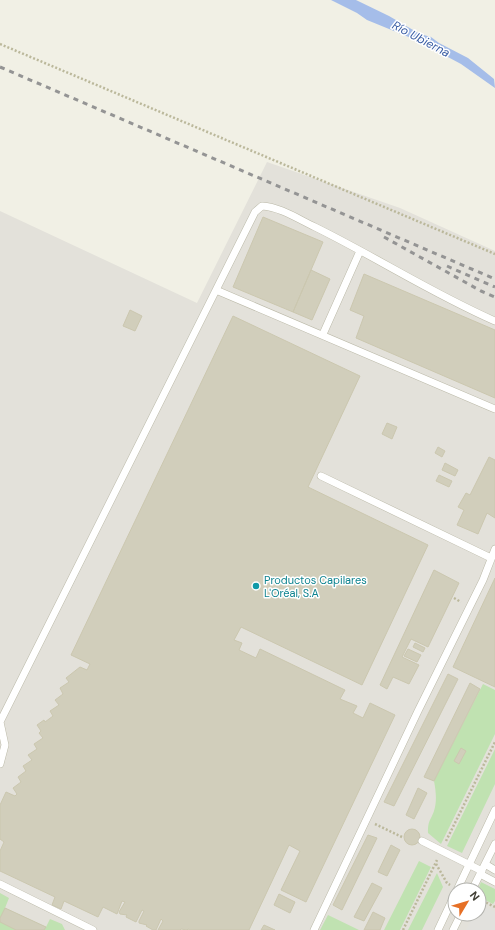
<svg xmlns="http://www.w3.org/2000/svg" width="495" height="930" viewBox="0 0 495 930" font-family="'DM Sans',sans-serif">
	<style>
		.industrial { fill: #e3e1da; fill-rule: evenodd }
		.green { fill: #c0e2b1 }
		.parking { fill: #e2e1dd }
		.water { fill: #a5bde9 }
		.building { fill: #d1cebb; stroke: #cbc7af }
		.lines { fill: none; stroke-linecap: round; stroke-linejoin: round }
		.lane-casing { stroke: #bbb9a8; stroke-width: 8 }
		.path { stroke: #bbb89b; stroke-width: 2.5; stroke-dasharray: 2 2; stroke-linecap: butt }
		.lane { stroke: #fff; stroke-width: 7 }
		.rail { stroke: #949494; stroke-width: 3; stroke-dasharray: 5 5; stroke-linecap: butt }
		.culture-dot { fill: #0f9aa8; stroke: #fff; stroke-width: 1.5 }
		.labels { text-anchor: middle; dominant-baseline: central; stroke-width: 3; stroke-linejoin: round; paint-order: stroke }
		.culture-label { font-size: 11px; fill: #0d838f; stroke: #fff; text-anchor: start }
		.water-label { font-size: 12px; font-style: italic; fill: #395da4; stroke: #fff }
	</style>
	<rect width="100%" height="100%" fill="#f1f0e5"/>
	<path class="industrial" d="M267,162L400,208L495,251V930H0V211L197,303ZM455,890H479V914H455Z"/>
	<path class="green" d="M483,684L495,690V734L441,844L428,833C428,820 430,822 434,811C437,802 436,791 434,781Z
		M495,749V784L462,853L447,846Z
		M419,861L431,867L400,930H384Z
		M437,873L443,887L422,930H408Z
		M481,882L495,889V901L493,904L479,897V890H478Z
		M0,893L9,898L5,908L46,927L50,919L62,924L65,930H0Z
		M328,915L359,930H320Z"/>
	<path class="parking" d="M479,904L495,912V930H466L474,914H479Z"/>
	<path class="water" d="M331,0H356L389,16L420,34L431,37L439,43L468,58L494,79L495,88L461,64L416,40L367,20L357,13Z"/>
	<path class="building" d="M263,217L323,242L293,312L233,287Z
		M311,270L330,279L312,320L293,312Z
		M364,274L495,330V398L356,338L364,316L350,310Z
		M130,310L142,316L135,331L123,326Z
		M233,316L360,376L308,487L428,545L362,685L241,627L234,640L242,643L239,650L256,658L260,649L345,690L340,699L357,706L353,713L363,718L370,703L395,715L306,902L281,890L300,851L289,845L249,930H190L188,929L187,930L181,929L180,930H158L163,921L161,919L156,930H153L146,926L147,925L139,923V921L144,911L142,910L136,922L126,917L127,915L120,914L119,912L125,902L122,901L117,914L103,907L98,917L64,901L61,909L52,905L55,897L0,871V851L4,842L0,839V805L6,792L15,796L17,794L13,788L21,782L18,777L26,771L23,766L32,760L28,755L37,749L34,744L43,738L39,733L41,731L37,725L44,720L45,722L53,716L50,711L59,705L55,700L63,694L60,688L69,682L66,678L80,667L87,670L90,664L71,655Z
		M387,423L397,427L392,439L382,434Z
		M438,447L445,451L442,457L435,453Z
		M489,457L495,460V518L487,513L478,534L457,525L464,510L458,507L466,493L470,495Z
		M445,463L458,470L455,476L442,470Z
		M439,475L452,481L449,487L436,481Z
		M434,570L459,583L428,647L411,639L402,657L419,665L409,684L393,677L387,689L380,685Z
		M495,578V687L453,667Z
		M415,643L425,648L423,652L413,647Z
		M408,649L421,655L417,662L404,656Z
		M448,674L458,679L394,806L384,802Z
		M470,683L480,689L434,781L424,777Z
		M461,748L466,751L459,764L454,761Z
		M418,788L427,793L414,819L406,815Z
		M404 837a8 8 0 1 1 16 0a8 8 0 1 1-16 0Z
		M368,835L377,838L342,910L333,905Z
		M391,845L400,850L387,876L378,872Z
		M372,883L382,888L364,921L354,917Z
		M279,894L295,902L290,913L274,905Z
		M5,908L46,927L44,930H16L0,922V918Z
		M373,912L385,918L380,930H364Z
		M264,925L275,930H261Z"/>
	<g class="lines">
		<g class="lane-casing">
			<path id="lane" d="M216,290L255,212L262,206C280,207 298,219 315,227C376,257 433,294 495,321
				M323,334L360,251
				M321,476L491,558
				M0,722L216,290L495,409
				M0,764L5,745L0,722
				M422,841L482,871
				M485,864L495,870
				M480,874L495,882
				M0,884L93,930
				M457,890L495,810
				M472,890L495,844
				M314,930L418,711L483,580L495,549
				M438,930L455,894
				M453,930L461,914"/>
		</g>
		<path class="path" d="M0,44L495,254
			M454,598L461,602
			M375,824L402,837
			M446,841L495,742
			M436,864L447,883L450,885
			M479,899L495,907
			M403,930L437,860"/>
		<use href="#lane" class="lane"/>
		<path class="rail" d="M0,67L495,279
			M384,237L481,291L495,297
			M447,266L495,287"/>
	</g>
	<circle class="culture-dot" cx="256" cy="586" r="4"/>
	<g class="labels">
		<g class="culture-label">
			<text x="264" y="580">Productos Capilares<tspan x="264" dy="13">L'Oréal, S.A</tspan></text>
		</g>
		<g class="water-label">
			<text transform="translate(421 39) rotate(28)">Río Ubierna</text>
		</g>
	</g>
	<g transform="translate(467 902) rotate(52)"><circle r="19" fill="#ffffff" stroke="#b3b3ae"/>
	<path d="M0-3L7 15L0 10L-7 15Z" fill="#e67026"/>
	<text y="-6" font-size="11" font-weight="bold" text-anchor="middle" fill="#424035">N</text>
	</g>
</svg>
